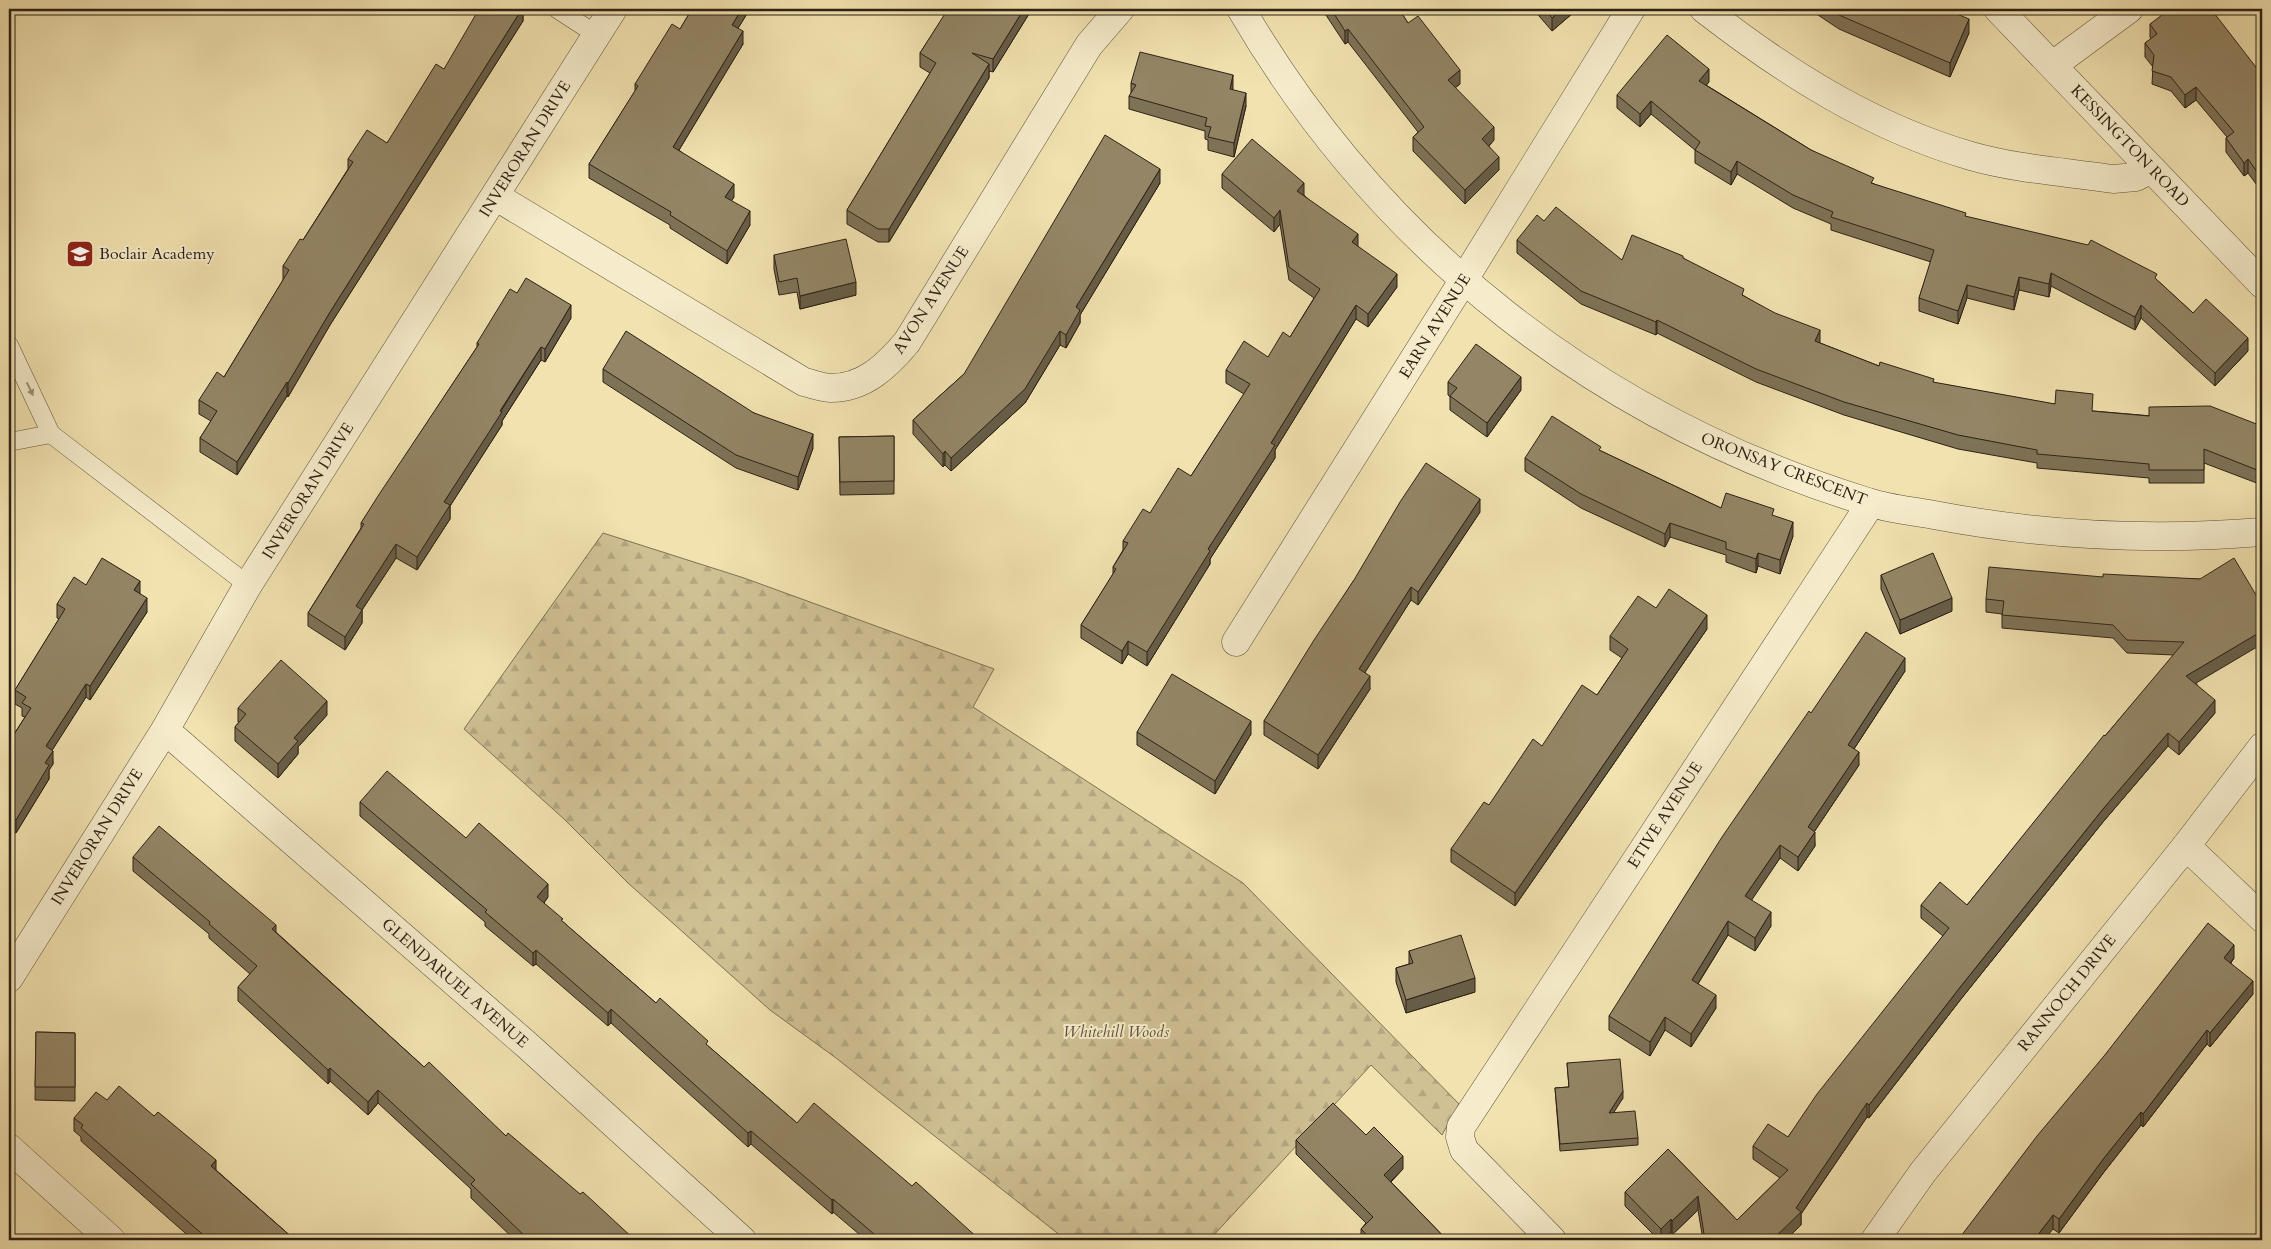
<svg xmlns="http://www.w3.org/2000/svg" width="2271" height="1249" viewBox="0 0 2271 1249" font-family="Cardo,serif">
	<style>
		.forest { fill: url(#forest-firs); stroke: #7e7155 }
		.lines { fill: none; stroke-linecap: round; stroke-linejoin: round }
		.service-casing { stroke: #5e513c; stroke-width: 19 }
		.minor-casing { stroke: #5e513c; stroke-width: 29 }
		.tertiary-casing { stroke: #5e513c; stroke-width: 29 }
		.service { stroke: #f6eccb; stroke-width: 18 }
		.minor { stroke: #f6eccb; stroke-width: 28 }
		.tertiary { stroke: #f6eccb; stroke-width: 28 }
		.wall { fill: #7e7257; stroke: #2d2115 }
		.shaded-wall { fill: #675d47; stroke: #2d2115 }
		.building { fill: #938565; stroke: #2d2115 }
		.oneway { fill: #9c9179 }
		.labels { text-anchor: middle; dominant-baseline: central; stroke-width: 4; stroke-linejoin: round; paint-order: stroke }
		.street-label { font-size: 16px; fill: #2d2115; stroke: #f6eccb }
		.poi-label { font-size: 16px; fill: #2d2115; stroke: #f6eccb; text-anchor: start }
		.park-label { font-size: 16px; font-style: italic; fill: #5e513b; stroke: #f6eccb }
	</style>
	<defs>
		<pattern id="forest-firs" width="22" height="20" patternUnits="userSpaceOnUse" patternTransform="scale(1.25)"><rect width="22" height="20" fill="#d0c195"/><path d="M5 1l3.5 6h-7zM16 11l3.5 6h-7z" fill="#b3a680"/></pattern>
	</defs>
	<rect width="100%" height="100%" fill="#f1e2af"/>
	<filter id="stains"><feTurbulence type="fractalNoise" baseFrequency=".004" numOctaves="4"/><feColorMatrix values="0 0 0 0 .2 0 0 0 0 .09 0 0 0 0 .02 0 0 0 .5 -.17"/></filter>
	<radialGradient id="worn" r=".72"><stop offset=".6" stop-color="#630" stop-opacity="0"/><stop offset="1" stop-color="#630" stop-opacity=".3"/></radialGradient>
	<path class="forest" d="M603,533L744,578L994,669L973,707L1243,883L1459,1104L1442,1135L1371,1065L1212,1237L1215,1240H1066L836,1058L770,1010L628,883L564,819L464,729Z"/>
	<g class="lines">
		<g class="service-casing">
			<path id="service" d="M557,9L597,35
				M9,345L51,434L248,585
				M9,442L51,434"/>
		</g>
		<g class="minor-casing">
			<path id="minor" d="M1241,9C1382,251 1601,420 1868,502C1889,509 1913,511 1934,515C2044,536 2151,541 2262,532
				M1704,9C1785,72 1871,127 1971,156C2016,169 2066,172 2113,179L2136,177L2151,169
				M1998,9L2262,284
				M2053,65L2129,9
				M495,196L804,382C813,384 823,388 831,388C864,388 887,366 907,342L1089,45L1120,9
				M1236,642L1463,281L1631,9
				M165,730L528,1046L742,1240
				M2186,846L2262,918
				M9,978L165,730L248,585L613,9
				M9,1148L111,1240
				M1552,1240L1464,1150L1460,1137L1461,1127L1871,503"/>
		</g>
		<g class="tertiary-casing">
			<path id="tertiary" d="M1875,1240L1923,1172L2186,846L2262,747"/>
		</g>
		<use href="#service" class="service"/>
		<use href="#minor" class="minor"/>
		<use href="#tertiary" class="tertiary"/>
	</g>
	<path class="wall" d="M523,9V21L330,325L288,397L287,396L237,475L200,452V438L211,421L199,414V400L224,377L283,280V266L303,240L348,169V159L387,143L444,69Z
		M692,9H750L738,28L743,44L679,150L734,197L731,201L750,225L727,264L670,228V225L589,178V164L635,91V84L680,29Z
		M946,9H1032L993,72L989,71V78L889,242H878L847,224V210L930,73L920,67V53L946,13Z
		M1322,9H1399L1408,23L1460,84L1455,88L1494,140L1489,146L1499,170L1465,204L1413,151V137L1418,132L1348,42L1345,44Z
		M1533,9H1573V13L1552,31Z
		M1809,9H1945L1969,33L1950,77L1839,29Z
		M2179,11L2262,75V192L2248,173L2244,176L2226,152V138L2227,137L2196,100L2185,108L2171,91L2152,84L2153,67L2145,57V43L2151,39L2150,37V24Z
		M1709,82L1706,85L1811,150L1874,184L1966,217L2157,280L2193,313L2248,351L2215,386L2141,318L2135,330L2051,286L2049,297L2019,290L2014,310L1967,298L1958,324L1919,311V298L1931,262L1831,230V224L1793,208L1737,174L1731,185L1695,163V150L1651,114L1640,127L1617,108V95Z
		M1131,83L1233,90L1246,106L1234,157L1208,150V140L1205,139V131L1129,109V96L1131,94Z
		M1222,174L1304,195L1358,246L1397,287L1368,327L1356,319L1275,450V458L1210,559V564L1147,666L1128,654L1122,664L1081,638V625L1113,574V567L1123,550V541L1150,513L1191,476L1244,394L1226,383V370L1268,357L1290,337L1314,298L1289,280L1280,224L1274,232L1222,188Z
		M1160,183L1080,315V323L1066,348L1060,345L1025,403L951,471L945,465L943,467L913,434V420L964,374Z
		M1544,221L1622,260L1683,258L1820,343L1879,366L1934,383L2093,411L2259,425L2262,417V485L2204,463V483H2149V478L2037,468V463L1958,449L1844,415L1756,382L1657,333L1656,335L1581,304L1517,253V240Z
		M774,255L856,295L800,309L797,292L779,295L774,269Z
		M517,293L571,318L545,362L541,360L502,421V425L450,506V519L417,570L396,558L362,610V623L345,650L308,626V613L361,528V523L477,347V343Z
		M603,369L754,413L813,448L798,490L736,468L603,382Z
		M1448,382L1521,390L1487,437L1450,410V397L1448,395Z
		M894,436V494L840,495L839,437Z
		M1601,451L1721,508L1774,516L1793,536L1780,574L1758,566L1756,573L1726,562V555L1670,537L1665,547L1581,508L1525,471V458Z
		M1480,512L1418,605L1411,600L1365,672L1370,689L1318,769L1264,735V721L1354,580Z
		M1881,575L1952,611L1900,634L1881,589Z
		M2103,577L2200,579L2196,683L2215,713L2179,755L2168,746L2103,822L1961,999L1869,1118L1867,1117L1801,1214V1225L1786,1240H1703L1698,1210L1672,1235L1671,1232L1662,1240H1659L1625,1206V1192L1668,1149L1737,1220L1780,1178L1753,1159V1146L1788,1137L1943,936L1921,918V905H1967L2105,736L2174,655L2127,653L2113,638L2002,628V614L1986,612V599Z
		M86,585L140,594L147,612L90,700L86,697L52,750L53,764L49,770V779L16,833L11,830L9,833V742L25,717L22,716V708L15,704V690L59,619L57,618V604Z
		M1656,608L1707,629L1515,906L1451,862V849L1489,805L1597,695L1622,658L1610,650V636Z
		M1905,671L1854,749L1859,765L1814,832L1815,846L1798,871L1780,858L1751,900L1771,926L1755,951L1728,935L1698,984L1716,1008L1691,1047L1665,1030L1650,1056L1609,1030V1016Z
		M238,708L327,715L298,747V754L278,778L235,741V727L239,722H238Z
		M1137,732L1251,734L1215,794L1137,745Z
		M360,802L466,838L548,897L544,903L563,922L656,1003L708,1046L797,1123L912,1186L980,1240H866L833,1212L832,1214L751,1144L748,1147L611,1023L608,1026L536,964L533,966L485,926V922L360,816Z
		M133,857L276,932L424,1067L506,1136L635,1240H515L471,1198V1189L378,1103L368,1115L330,1081L328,1084L238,1001V987L250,974L209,938V934L133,871Z
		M1409,951L1475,992L1406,1013L1396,982V968L1409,964Z
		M2234,958L2231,963L2253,994L2210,1047L2207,1044L2143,1127L2141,1125L2104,1172L2059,1233L2053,1229L1958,1240Z
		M36,1032L75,1033V1101L35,1100Z
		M1567,1063L1623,1098L1613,1112L1638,1138V1145L1560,1151L1555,1088L1569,1087Z
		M107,1100L216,1170L295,1240H193L81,1141V1137L74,1131V1118Z
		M2262,1120V1142L2259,1136V1122Z
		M1366,1135L1403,1169L1391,1182L1447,1240H1361V1229L1366,1223L1296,1154V1140Z"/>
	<path class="shaded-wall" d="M522,9H523V21L330,325L288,397V383L330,312Z
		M742,9H750L732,38V25Z
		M1024,9H1032L993,72V59Z
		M1563,9H1573V13L1552,31V18Z
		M1969,19V33L1950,77V63Z
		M1348,29V42L1345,44V31Z
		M743,31V44L673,160V147Z
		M989,64V78L889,242V229Z
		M1709,69V82L1699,94V81Z
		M1460,70V84L1448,93V80Z
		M1233,75V89L1230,102V89Z
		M2196,87V100L2185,108V95Z
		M1246,93V106L1234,157V143Z
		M1651,101V114L1640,127V114Z
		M1494,127V140L1482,153V139Z
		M1499,157V170L1465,204V190Z
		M2248,159V173L2244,176V163Z
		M1737,161V174L1731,185V172Z
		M1160,169V183L1080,315V323L1066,348V335L1076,307Z
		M1304,183V196L1297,191Z
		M734,184V197L725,211V197Z
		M1280,210V224L1274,232V218Z
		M750,211V225L727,264V251Z
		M1358,234V248L1352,242Z
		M2051,273V286L2049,297V284Z
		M1397,274V287L1368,327V314Z
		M2019,277V290L2014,310V297Z
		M856,282V295L800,309V296Z
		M1967,285V298L1958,324V311Z
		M571,305V318L545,362V349Z
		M1356,305V319L1275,450V458L1210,559V564L1147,666V652L1271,443Z
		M2141,305V318L2135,330V317Z
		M1657,320V333L1656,335V322Z
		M1820,330V344L1815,341Z
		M1060,331V345L1025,403L951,471V458Z
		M2248,338V351L2215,386V373Z
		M541,347V360L502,421V425L450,506V519L417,570V557L444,502Z
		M1521,377V390L1487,437V423Z
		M287,382V396L237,475V462Z
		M813,434V448L798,490V477Z
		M945,451V465L943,467V454Z
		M1480,499V512L1418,605V592Z
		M1793,522V536L1780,574V560Z
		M1670,523V537L1665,547V534Z
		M396,544V558L362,610V623L345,650V637L356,606Z
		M1758,553V566L1756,573V559Z
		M140,581V595L134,590Z
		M1411,587V600L1359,682V669Z
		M147,598V612L90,700V686Z
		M1952,598V611L1900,634V620Z
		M1707,615V629L1515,906V893Z
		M2262,631V644L2186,689V676Z
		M1128,641V654L1122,664V651Z
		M1905,658V671L1848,758V745Z
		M1370,676V689L1318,769V755Z
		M86,684V697L46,760V746Z
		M2215,700V713L2179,755V742Z
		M327,701V715L298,747V754L278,778V764L294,738Z
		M1251,721V734L1215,794V781Z
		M2168,733V746L2103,822L1961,999L1869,1118V1105L1961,986L2103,809Z
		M53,751V764L49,770V779L16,833V820L45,763Z
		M1859,752V765L1808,841V827Z
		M11,817V830L9,833V820Z
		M1815,832V846L1798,871V857Z
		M1780,845V858L1745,910V896Z
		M548,884V897L537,911V897Z
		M1771,912V926L1755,951V938Z
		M1728,921V935L1692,993V980Z
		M276,925V938L272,929Z
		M2234,945V958L2224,971V958Z
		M536,950V964L533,966V953Z
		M1475,978V992L1406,1013V1000Z
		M2253,981V994L2210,1047V1033Z
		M1716,995V1008L1691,1047V1034Z
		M611,1009V1023L608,1026V1013Z
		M1665,1017V1030L1650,1056V1042Z
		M2207,1030V1044L2143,1127V1114Z
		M330,1068V1081L328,1084V1070Z
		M378,1090V1103L368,1115V1102Z
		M1623,1091V1098L1609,1120V1113Z
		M1867,1103V1117L1801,1214V1225L1786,1240H1772L1796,1208Z
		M2141,1112V1125L2104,1172L2059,1233V1219L2104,1158Z
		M751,1131V1144L748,1147V1133Z
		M1403,1156V1169L1384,1188V1175Z
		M216,1160V1174L211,1166Z
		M1698,1196V1210L1672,1235V1221Z
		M833,1199V1212L832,1214V1200Z
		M2053,1215V1229L2044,1240H2034Z
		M1671,1219V1232L1662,1240H1661V1229Z"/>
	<path class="building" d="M479,9H522L330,312L288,383L287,382L237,462L200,438L217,411L199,400L217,372L224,377L289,270L283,266L300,239L303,240L353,162L348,159L367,130L387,143L436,64L444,69Z
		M692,9H742L732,25L743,31L673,147L734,184L725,197L750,211L727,251L670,215L671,212L589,164L638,86L635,84L672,24L680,29Z
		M948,9H1024L993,59L972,53L989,64L889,229H878L847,210L936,63L920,53Z
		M1331,9H1399L1408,23L1418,16L1460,70L1448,80L1494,127L1482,139L1499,157L1465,190L1413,137L1424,127L1348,29L1345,31Z
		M1545,9H1563L1552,18Z
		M1829,9H1945L1969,19L1950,63L1839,15Z
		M2170,9H2177L2179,11L2182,9H2211L2262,75V179L2248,159L2244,163L2226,138L2234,132L2196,87L2185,95L2171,77L2152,71L2154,55L2145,43L2157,34L2150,24Z
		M1667,35L1709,69L1699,81L1811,150L1874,178L1871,183L1966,213L1965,216L2088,245L2091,240L2157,274L2155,278L2193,313L2206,299L2248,338L2215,373L2141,305L2135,317L2051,273L2049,284L2019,277L2014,297L1967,285L1958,311L1919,298L1934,250L1831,217L1833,212L1793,195L1737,161L1731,172L1695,150L1700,142L1651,101L1640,114L1617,95Z
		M1140,52L1233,75L1230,89L1246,93L1234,143L1208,137L1211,127L1205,126L1207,118L1129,96L1136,85L1131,83Z
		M1105,135L1160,169L1076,307L1080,310L1066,335L1060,331L1025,389L951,458L945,451L943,454L913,420L964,374Z
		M1252,139L1304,183L1297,191L1358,234L1352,242L1397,274L1368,314L1356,305L1271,443L1275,445L1208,549L1210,551L1147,652L1128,641L1122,651L1081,625L1116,569L1113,567L1128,543L1123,541L1143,509L1150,513L1178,468L1191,476L1250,384L1226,370L1244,341L1268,357L1283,332L1290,337L1320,289L1289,267L1280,210L1274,218L1222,174Z
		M1556,207L1622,260L1632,235L1683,256V258L1744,289L1742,295L1775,313L1820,330L1815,341L1879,366L1880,362L1934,379L1933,382L2055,404L2056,390L2093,394L2092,411L2149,416V407L2210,406L2259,425L2262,417V472L2204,449V470H2149V464L2037,454V450L1958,435L1844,402L1756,369L1657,320L1656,322L1581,291L1517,240L1537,215L1544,221Z
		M846,239L856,282L800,296L797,278L779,282L774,255Z
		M526,278L571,305L545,349L541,347L500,411L502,412L444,502L450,505L417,557L396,544L356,606L362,610L345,637L308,613L364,524L361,523L378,496L479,344L477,343L510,289L517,293Z
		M626,331L754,413L813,434L798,477L736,455L603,369Z
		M1476,344L1521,377L1487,423L1450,396L1457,388L1448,382Z
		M1552,416L1601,447L1599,450L1721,508L1726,493L1774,509L1772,515L1793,522L1780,560L1758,553L1756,559L1726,549V542L1670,523L1665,534L1581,494L1525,458Z
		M894,436V481L840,482L839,437Z
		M1426,463L1480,499L1418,592L1411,587L1359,669L1370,676L1318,755L1264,721L1314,640L1354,580L1400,502Z
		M1933,553L1952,598L1900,620L1881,575Z
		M102,558L140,581L134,590L147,598L90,686L86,684L46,746L53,751L45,763L49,765L16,820L11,817L9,820V742L31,708L22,703L26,697L15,690L65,609L57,604L74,577L86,585Z
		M2234,558L2262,605V631L2186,676L2215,700L2179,742L2168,733L2103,809L1961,986L1869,1105L1867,1103L1796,1208L1801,1212L1772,1240H1705L1698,1196L1672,1221L1671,1219L1661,1229L1625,1192L1668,1149L1737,1220L1788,1170L1753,1146L1768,1124L1788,1137L1817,1094L1949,928L1921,905L1940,882L1967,905L2104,735L2105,736L2184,642L2127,640L2113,625L2002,615L2004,601L1986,599L1989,567L2103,577V574L2200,579Z
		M1669,589L1707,615L1515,893L1451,849L1484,802L1489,805L1533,739L1542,746L1582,685L1597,695L1628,649L1610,636L1638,596L1656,608Z
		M1866,632L1905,658L1848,745L1859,752L1808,827L1815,832L1798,857L1780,845L1745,896L1771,912L1755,938L1728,921L1692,980L1716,995L1691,1034L1665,1017L1650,1042L1609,1016L1722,837L1809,711L1811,713Z
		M281,660L327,701L294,738L298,741L278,764L235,727L246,714L238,708Z
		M1172,674L1251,721L1215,781L1137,732Z
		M387,771L466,838L479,823L513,853L548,884L537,897L563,919L561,920L656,1003L660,998L708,1041L706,1044L797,1123L814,1103L912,1186L916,1182L980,1240H881L833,1199L832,1200L751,1131L748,1133L611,1009L608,1013L536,950L533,953L485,912L487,910L360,802Z
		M159,826L276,925L272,929L424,1067L429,1062L506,1136L508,1133L580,1194L583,1192L635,1240H529L471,1184L475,1180L378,1090L368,1102L330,1068L328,1070L238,987L257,966L209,924L210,922L133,857Z
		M2208,923L2234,945L2224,958L2253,981L2210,1033L2207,1030L2143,1114L2141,1112L2104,1158L2059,1219L2053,1215L2034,1240H1958L2037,1136L2104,1056Z
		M1461,935L1475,978L1406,1000L1396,968L1413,963L1409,951Z
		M36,1032L75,1033V1087H35Z
		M1620,1059L1623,1091L1609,1113L1635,1111L1638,1138L1560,1144L1555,1088L1569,1087L1567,1063Z
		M119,1086L154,1116L158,1112L216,1160L211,1166L295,1240H209L81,1128L83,1125L74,1118L96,1092L107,1100Z
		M1333,1103L1366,1135L1374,1127L1403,1156L1384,1175L1447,1240H1372L1361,1229L1373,1217L1296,1140Z
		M2262,1120V1129L2259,1122Z"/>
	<defs><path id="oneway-solid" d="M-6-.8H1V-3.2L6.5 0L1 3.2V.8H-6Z" transform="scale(1.25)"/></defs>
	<use class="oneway" href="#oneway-solid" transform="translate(30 389) rotate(64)"/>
	<defs>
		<g id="school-square" transform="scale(1.4375)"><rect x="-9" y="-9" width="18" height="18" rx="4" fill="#8f2418" stroke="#f6eccb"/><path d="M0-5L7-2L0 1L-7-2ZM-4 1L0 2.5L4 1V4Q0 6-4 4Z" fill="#fff"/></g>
	</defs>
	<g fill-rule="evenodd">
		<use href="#school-square" x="80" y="254"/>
	</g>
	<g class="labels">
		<g class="street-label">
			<text transform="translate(2130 146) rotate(46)">KESSINGTON ROAD</text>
			<text transform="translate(525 149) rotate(-58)">INVERORAN DRIVE</text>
			<text transform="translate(931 300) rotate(-57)">AVON AVENUE</text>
			<text transform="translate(1435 326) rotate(-58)">EARN AVENUE</text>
			<text transform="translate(1784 469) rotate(21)">ORONSAY CRESCENT</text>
			<text transform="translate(308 491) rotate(-58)">INVERORAN DRIVE</text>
			<text transform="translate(1665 815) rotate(-57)">ETIVE AVENUE</text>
			<text transform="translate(97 837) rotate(-58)">INVERORAN DRIVE</text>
			<text transform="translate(455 983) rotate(41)">GLENDARUEL AVENUE</text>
			<text transform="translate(2067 993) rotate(-51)">RANNOCH DRIVE</text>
		</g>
		<g class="poi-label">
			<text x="99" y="254">Boclair Academy</text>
		</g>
		<g class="park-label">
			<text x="1116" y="1032">Whitehill Woods</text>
		</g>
	</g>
	<rect width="2271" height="1249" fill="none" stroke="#f1e2af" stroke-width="30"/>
	<rect x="10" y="10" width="2251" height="1229" fill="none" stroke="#2d2115" stroke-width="2.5"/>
	<rect x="15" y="15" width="2241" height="1219" fill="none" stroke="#2d2115"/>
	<rect width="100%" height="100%" filter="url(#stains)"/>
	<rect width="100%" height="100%" fill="url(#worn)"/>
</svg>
